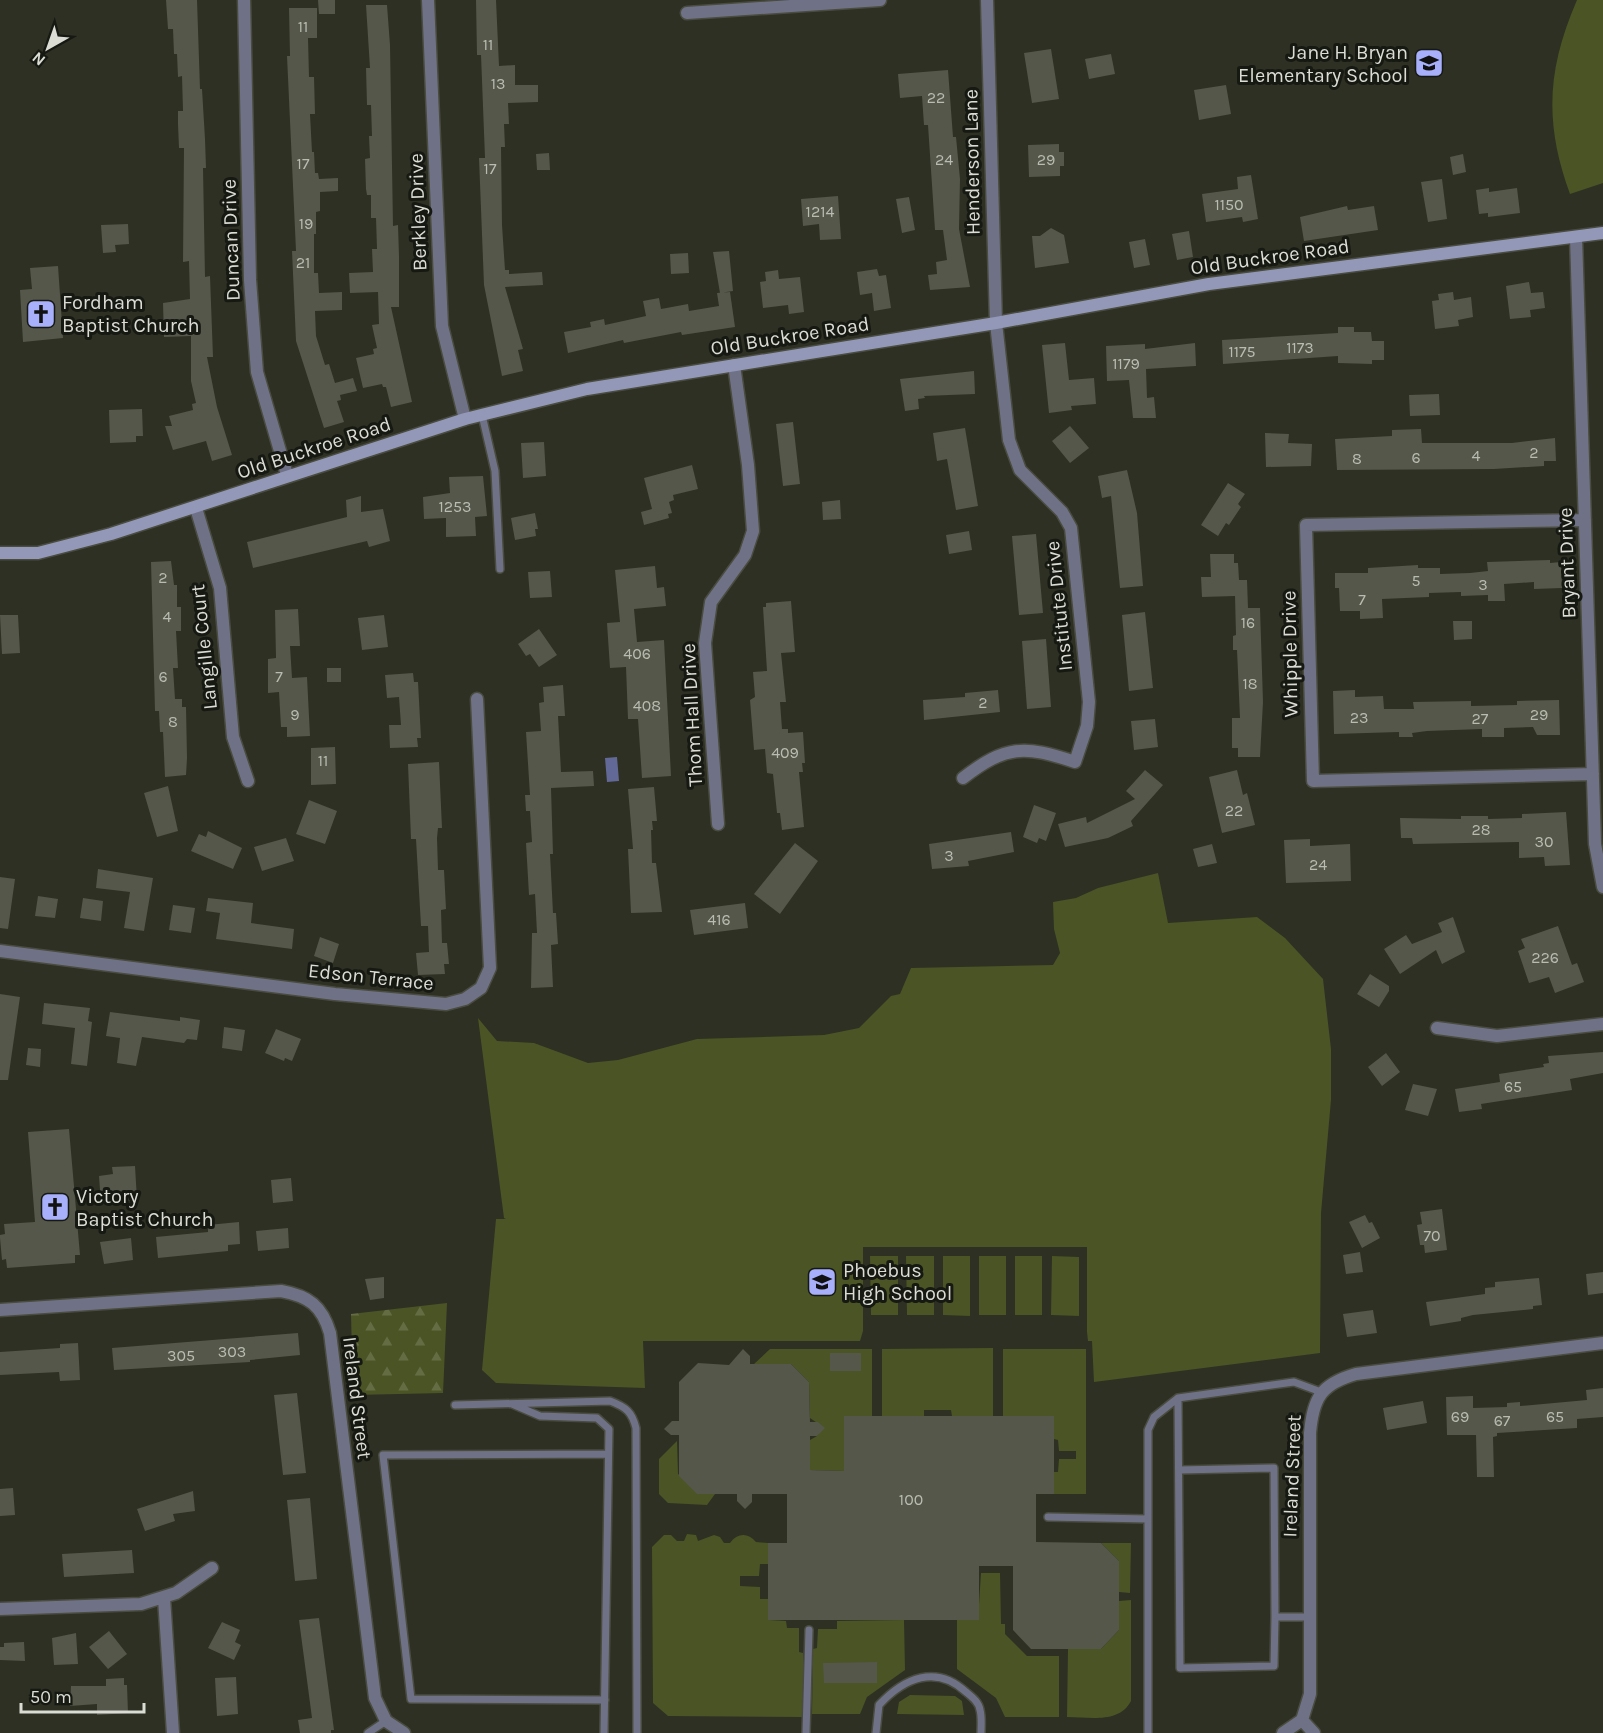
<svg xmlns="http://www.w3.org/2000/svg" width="1603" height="1733" viewBox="0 0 1603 1733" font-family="Karla,sans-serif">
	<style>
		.green { fill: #4b5424 }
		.forest { fill: url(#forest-firs) }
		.water { fill: #636996 }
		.building { fill: #545749 }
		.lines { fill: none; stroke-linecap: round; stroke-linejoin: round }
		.lane-casing { stroke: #494c3f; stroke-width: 10 }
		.street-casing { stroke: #494c3f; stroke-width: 15 }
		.secondary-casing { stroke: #494c3f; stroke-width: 15 }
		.lane { stroke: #6f7287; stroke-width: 7 }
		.street { stroke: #6f7287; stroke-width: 12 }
		.secondary { stroke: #9398b9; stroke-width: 12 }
		.labels { text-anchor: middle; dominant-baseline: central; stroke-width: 6; stroke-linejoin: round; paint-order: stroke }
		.number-label { font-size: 16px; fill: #b9bcb2 }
		.poi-label { font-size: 20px; fill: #dbddd5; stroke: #161812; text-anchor: start }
		.street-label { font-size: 20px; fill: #dbddd5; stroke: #161812 }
	</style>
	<defs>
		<pattern id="forest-firs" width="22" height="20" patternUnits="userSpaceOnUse" patternTransform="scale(1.5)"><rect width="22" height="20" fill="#4b5424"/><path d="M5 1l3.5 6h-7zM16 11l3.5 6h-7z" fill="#646c43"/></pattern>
	</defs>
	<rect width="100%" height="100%" fill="#2d3023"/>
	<path class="green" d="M1577,0H1603V183L1570,194C1544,123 1547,69 1577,0Z
		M1158,873L1168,923L1257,917L1285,938L1323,979L1331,1049V1100L1321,1213L1320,1353L1094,1382L1092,1341H1088L1087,1332V1247H863V1331L860,1341H643L645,1388L496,1383L482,1370L496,1219H506L504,1218L478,1018L497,1041L534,1043L588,1063L618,1060L697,1039L824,1035L859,1028L891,996L900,994L911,968L1053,965L1060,953L1054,929L1053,902L1076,898L1098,888Z
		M870,1256H898V1315H871Z
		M906,1256H934V1315H907Z
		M943,1256H970V1316L943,1315Z
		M979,1256H1006V1315H979Z
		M1015,1256H1042V1315H1015Z
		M1052,1256L1079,1257V1316L1051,1315Z
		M993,1348V1416H952L951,1410H924V1416H882V1349Z
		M770,1349H872V1416H844V1471L810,1470V1440L817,1436L823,1427L810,1418L809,1382L791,1364H754Z
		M1003,1349H1086V1494H1054V1472H1058L1059,1459H1076V1451H1059L1058,1440L1054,1439V1416H1003Z
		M677,1441L678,1474L715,1494L707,1505L668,1503L659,1494V1459Z
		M687,1534L696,1535L698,1541L714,1535L720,1537L724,1543H730C737,1533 748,1532 756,1542L768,1543V1564H760L759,1576H740V1586L760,1587V1599H769V1620L786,1621L787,1628H799V1652L803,1653L804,1717L668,1716L653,1703L652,1547L664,1535H671L677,1541H684Z
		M1101,1543H1131L1130,1593L1119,1592V1561Z
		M981,1573H1000L1001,1624H1005V1634L1027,1656H1059V1717H1005L996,1698L957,1669V1620H978Z
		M1131,1600V1701C1119,1724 1089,1717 1067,1717L1068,1649H1101L1119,1630V1601Z
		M904,1620L905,1670L867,1697L860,1714H812L813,1649L817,1648L818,1629H837V1621Z
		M910,1695L955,1696L962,1701L964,1715L897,1714L899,1702Z"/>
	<path class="forest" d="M447,1303L443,1393L353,1395L351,1314Z"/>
	<path class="water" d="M617,757L619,781L607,782L605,758Z"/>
	<path class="building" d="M166,0H197L200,89H202L205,139L206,168H203L205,277L210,276L213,357H207L217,407L232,455L212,461L206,441L173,450L165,426H172L169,416L193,410L192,404L196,403L191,381V336L164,337L163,303L190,299L189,261L183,262L184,148H179L178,124V111H183L182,76L178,77L177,54H174L173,29H168Z
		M318,0H335V14H319Z
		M476,0H496L499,66L515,65V85H538V102L508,103L509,124H504L505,147H501L502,225L505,270H509V274L542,272L543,285L505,287L523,349L518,350L523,371L502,376L484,285L479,158H485L481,55H477Z
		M366,5H387L390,45L393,226L398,225L399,256V307H391L412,402L391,407L386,387H383L382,384L363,388L356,358L374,354L373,349L377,348L372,325L379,324L378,292L350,293L349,273L373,272L372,249H377L376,218H371V195H367L366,189L365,159L370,158L369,136H372L371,105H367L366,68H370Z
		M289,8H317V38H308L309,77H314L315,114H310L312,152H314L315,173H318L319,179L338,178V191L320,192V211L316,212V234H314V273H318L319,293L342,292V310L315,311L316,336L325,365L329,364L335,383L353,378L357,391L340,395L341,400L337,401L344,422L324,428L296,341L292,251H296L287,56H290Z
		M1051,49L1059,99L1032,103L1024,53Z
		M1111,54L1115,74L1089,79L1085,59Z
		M948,70L953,137H956L960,179L959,229L970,287L930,290L928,275L937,274L936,262L947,260L943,230H935L928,125H924L922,96L900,98L898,74Z
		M1226,85L1231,114L1199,120L1194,90Z
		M1059,144V152H1064V166H1060V176L1029,177L1028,145Z
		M549,153L550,170H537L536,154Z
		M1463,154L1466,172L1453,175L1450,157Z
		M1251,175L1258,219L1243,222L1242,217L1206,222L1202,194L1238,189L1237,177Z
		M1442,179L1447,219L1428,222L1421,182Z
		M1489,188V192L1517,188L1520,213L1488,217V213L1479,214L1476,190Z
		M838,196L841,239L820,240L819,224L803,226L801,199Z
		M909,197L915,230L902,233L896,199Z
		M1347,206L1348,210L1374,206L1378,230L1304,241L1300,217Z
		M128,224L129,244L115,245L116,252L103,253L101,225Z
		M1051,228L1064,235L1069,263L1035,268L1032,236H1040Z
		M1189,231L1193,257L1177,260L1172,234Z
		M1145,239L1150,265L1134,268L1129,242Z
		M729,251L733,291L720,293L713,252Z
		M688,253L689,273L671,274L670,254Z
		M58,266L63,338L23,342L20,290L32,289L30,268Z
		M877,269L879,276L886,275L891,308L874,311L872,293L860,295L857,272Z
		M778,270L779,279L800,277L804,312L789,314L788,305L763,308L760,282L766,281L765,272Z
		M1529,282L1531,293L1543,292L1545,308L1530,310L1531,317L1510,319L1506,286Z
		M730,292L735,327L682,335L681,332L624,343L623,340L568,353L564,332L591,327L590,322L604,319L605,325L646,316L643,301L659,298L661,309L688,304L689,311L719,306L717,293Z
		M1453,292L1454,300L1471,297L1473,317L1458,320L1459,326L1435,329L1432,301L1439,300L1438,294Z
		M1338,327H1354V332H1371L1372,341H1384V360H1372V364L1338,363V356L1223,364L1222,340L1338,333Z
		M1065,343L1069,380L1094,378L1096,404L1071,406L1072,410L1049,413L1042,345Z
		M1195,343L1196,366L1146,369L1147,398L1154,397L1156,418H1133L1129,380L1107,381L1106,346L1145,344V349Z
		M974,371L975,394L924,396L925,398L918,399L919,409L905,411L900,379Z
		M1439,394L1440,415L1410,416L1409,395Z
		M142,409L143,436H136V442L110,443L109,410Z
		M793,422L800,484L783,486L776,424Z
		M1070,426L1089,448L1070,463L1052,441Z
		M965,428L978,506L956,510L947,459L937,461L933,433Z
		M1421,429L1422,443H1512L1555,438L1556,461H1544V466L1494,469L1337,470L1335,439L1392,436V430Z
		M1265,433L1289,434L1288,443L1312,444L1311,466L1266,467Z
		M544,442L546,476L523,478L521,443Z
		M692,465L698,489L673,495L674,500L669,502L672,513L668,514L669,518L644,525L641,512L652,509L644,478Z
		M1127,470L1137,513L1143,586L1120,588L1111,496L1102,498L1098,476Z
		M483,476L487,516L475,517L476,536L446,537V518L424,519L423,497L450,493L449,477Z
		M1228,483L1245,494L1238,504L1241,507L1229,525L1226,523L1218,536L1201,525Z
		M361,496V512L383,509L390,541L369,547L367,541L253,568L247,542L347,517L346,500Z
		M840,500L841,519L823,520L822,502Z
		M535,513L538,529H535L536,536L515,540L511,518Z
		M969,531L972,550L949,554L946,535Z
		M1036,534L1043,613L1019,615L1012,536Z
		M1210,554H1234V563H1238L1239,580H1247L1248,608H1260L1263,702L1260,757H1238V748H1232V718H1240L1237,650H1233V636L1236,635L1235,596L1202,597L1201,577H1211Z
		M1550,560V563L1561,562L1562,588L1534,589V582L1504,584L1505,601H1488V595L1461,596V592L1429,593V597L1382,599L1383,618L1360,619V611H1340L1339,588H1335V573H1368V568L1418,565V568H1440V574L1470,573L1488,571L1487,562Z
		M171,561L174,585H177V607H181V631H176L178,668H173L175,699H182V707H186L187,758L186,775L165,777L163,732H160L159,711H155L151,562Z
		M655,566L657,588L664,587L666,606L634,609L637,642L664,640L671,776L642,778L638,719H628L626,667L610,668L607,623L620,622L615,570Z
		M550,571L552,597L530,598L528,572Z
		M791,601L795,652L781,653L786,702H780L782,729H788V733L803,732L805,763H802L803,772H799L804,827L782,830L780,813H777L773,774L767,773L765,749L754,750L750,700L755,697L753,672L767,671L763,607H766V603Z
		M298,609L300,646H290L292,678L307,677L310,736L287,737V727H281L279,692L268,693V659L276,658L275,610Z
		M1145,612L1153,688L1129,691L1122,615Z
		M0,615H18L20,653L2,654Z
		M384,615L388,647L362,650L358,618Z
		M1453,621H1472V639L1454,640Z
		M539,629L557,655L539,667L530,654L526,656L518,644Z
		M1046,639L1051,707L1027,709L1022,641Z
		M327,668H341V682H327Z
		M413,673L414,682H418L421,738H417L418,747L390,748L389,725H401L399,697L387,698L385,675Z
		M563,685L565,716H558L561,772L593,771L594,786L551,788L553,854H550L553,913H556L558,944L551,945L553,987L531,988L532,933H537L535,894L529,895L526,843L532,842L530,811H526L525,795H530L526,732L541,731L539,703L544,702L543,687Z
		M998,690L1000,712L924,720L923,700L965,697V693Z
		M1355,690V697L1383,696L1384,709H1414L1413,702L1471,701V706L1517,705V701L1559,700L1560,735H1537L1533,727L1504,728V737H1482V729L1427,731L1412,733L1413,737H1399V732L1334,734L1333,691Z
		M1155,719L1158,747L1134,750L1131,721Z
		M335,747L336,784L311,785V748Z
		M439,762L442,828H438L437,838L438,870H444L446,909L441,910L442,943H447L449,964H444L445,974L418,975L416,953L429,952L428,926H421L416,839H411L408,764Z
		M1145,770L1163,785L1131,821L1133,826L1108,838L1065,847L1058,824L1086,817L1087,823L1135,799L1126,791Z
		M1237,770L1243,795L1247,793L1255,825L1222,833L1209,777Z
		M168,786L178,831L157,837L144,793Z
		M654,787L657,821H652L653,830H651L652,863H656L662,912L631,913L628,849H633L628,789Z
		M309,800L337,811L325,844L296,834Z
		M1034,805L1056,813L1046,841L1039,838L1037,843L1023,837Z
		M1566,812L1570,865L1545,866L1544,857L1519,858V842L1413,844L1412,838H1401L1400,818L1461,819V816H1488V819L1522,818V814Z
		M208,831L242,848L233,869L191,851L199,834L206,837Z
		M1011,832L1014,852L968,861L969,866L932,869L929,844Z
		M286,838L294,861L262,871L254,847Z
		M1310,839V846L1350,844L1351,881L1286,883L1284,840Z
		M795,843L818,861L780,914L754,894Z
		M1212,844L1217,863L1198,867L1193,849Z
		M98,869L153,878L144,931L124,928L130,892L96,888Z
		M0,877L15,879L8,929L0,928Z
		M38,896L58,899L55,918L35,916Z
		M83,898L103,901L101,921L80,918Z
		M208,898L253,903L251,923L294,929L292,949L216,939L220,913L206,911Z
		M745,903L748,928L694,935L690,910Z
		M173,905L195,908L191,933L169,930Z
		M1453,917L1465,952L1442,964L1436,950L1400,974L1384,949L1406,935L1412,944L1442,932L1438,923Z
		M1558,926L1572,965L1577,963L1584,982L1555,993L1549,977L1529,983L1518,951L1525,948L1521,939Z
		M320,937L339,944L333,963L314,956Z
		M1370,974L1389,986V991L1379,1007L1357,994Z
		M0,994L20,997L8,1080H0Z
		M44,1003L90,1008L88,1021L92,1022L87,1066L71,1064L75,1028L42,1024Z
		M110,1012L180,1021V1017L200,1020L197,1040L187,1039L184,1043L142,1037L136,1066L117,1063L120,1038L106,1036Z
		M224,1027L245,1030L242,1051L222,1048Z
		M276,1029L301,1039L292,1061L285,1058L284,1061L265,1053Z
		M28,1048L41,1049L40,1067L26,1065Z
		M1603,1052V1073L1570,1079L1572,1090L1481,1104L1482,1109L1459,1112L1455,1089L1500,1082L1499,1074L1544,1067L1543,1064L1549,1063L1548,1056Z
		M1386,1053L1400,1072L1382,1086L1368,1067Z
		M1413,1084L1437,1089L1428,1116L1405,1110Z
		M69,1129L80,1255H75V1263L7,1268L6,1259L2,1260L0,1238V1235L5,1234L4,1224L35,1222L28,1132Z
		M135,1166L137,1200L101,1204L99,1176L113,1174L112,1167Z
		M291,1178L293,1201L273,1203L271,1180Z
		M1442,1209L1447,1250L1425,1253L1424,1245H1420L1417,1225L1422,1224L1420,1212Z
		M1365,1215L1369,1223L1372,1222L1380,1238L1362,1248L1349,1222Z
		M239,1222L240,1244L228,1245V1251L158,1258L156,1237L208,1232V1225Z
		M288,1228L289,1248L258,1251L256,1231Z
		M131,1238L133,1260L104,1264L100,1242Z
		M1360,1252L1363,1272L1346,1274L1343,1255Z
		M1603,1272V1293L1588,1295L1586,1274Z
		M384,1277V1298L370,1300L365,1279Z
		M1539,1278L1542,1305L1533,1306V1309L1473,1315L1461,1318V1321L1430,1326L1426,1302L1485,1294V1288L1495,1287V1282Z
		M1373,1310L1377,1333L1347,1337L1343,1314Z
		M298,1333L300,1355L250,1360V1362L114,1370L112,1348Z
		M78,1343L80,1380L60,1381L59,1372L0,1375V1352L60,1348V1344Z
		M743,1349L750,1356V1364H791L809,1382L810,1422H818L825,1428L817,1436H810V1470L844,1471V1416H1054V1494H1036V1542L1101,1543L1119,1561V1630L1101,1649H1031L1013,1630V1566H979V1620H768V1543H787V1494H752V1502L745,1509L737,1501V1494H697L679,1476V1435H671L664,1429L672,1421H679V1382L698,1363L729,1365Z
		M830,1353H861V1371H830Z
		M1603,1388V1417L1577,1419V1428L1497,1433V1436L1493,1437L1494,1477H1477L1476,1435H1447L1446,1397L1473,1396V1408L1507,1407V1403L1520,1402V1406L1587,1400L1586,1390Z
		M297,1393L306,1473L283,1475L274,1395Z
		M1423,1401L1427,1423L1387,1430L1383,1408Z
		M13,1488L15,1515L0,1516V1489Z
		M193,1491L195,1511L173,1514L175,1521L145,1531L137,1509Z
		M310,1498L317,1579L295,1581L287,1500Z
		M132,1550L134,1573L64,1577L62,1554Z
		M319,1618L334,1730H331V1733H300L298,1720L312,1718L299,1620Z
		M222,1622L240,1630L235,1642L241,1645L234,1660L208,1648Z
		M109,1631L127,1654L108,1669L89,1647Z
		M76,1633L78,1664L54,1665L52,1638Z
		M24,1642L25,1661L0,1660V1647H4V1643Z
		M877,1662V1683H824L823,1663Z
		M236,1677L238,1714L217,1716L215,1678Z
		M124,1678V1685H127L128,1713L97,1715V1704L70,1706L71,1686H106V1679Z"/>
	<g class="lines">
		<g class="lane-casing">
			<path id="lane" d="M482,415L495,471L500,569
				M1178,1398L1180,1668L1274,1666L1275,1617H1310
				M512,1404L540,1416L597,1418L609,1429L604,1733
				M455,1405L610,1401C626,1407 632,1412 636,1428L637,1733
				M1179,1470L1274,1468L1275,1617
				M1048,1517L1148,1519
				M605,1700L411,1699L383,1455L608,1454
				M368,1733L386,1721
				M806,1733L809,1630
				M876,1733L879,1705C904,1678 936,1664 966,1692C972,1697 979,1702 980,1710C982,1717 981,1726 981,1733
				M1148,1733V1430L1154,1417L1178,1398L1294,1382L1321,1392"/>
		</g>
		<g class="street-casing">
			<path id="street" d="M244,0L250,280L257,372L287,475
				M428,0L442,326L465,419
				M687,13L880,0
				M1576,237L1595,844L1603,887
				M196,508L220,588L233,737L248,781
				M1585,520L1306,525L1313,781L1593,774
				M963,778C1006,745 1024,745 1075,762L1087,726L1089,702L1071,528L1062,512L1020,470L1009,440L996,323L987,0
				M718,824L705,643L711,602L745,555L753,531L748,465L734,365
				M0,951L335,994L446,1004L465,999L481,988L490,968L477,699
				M1437,1028L1497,1036L1603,1024
				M0,1310L281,1291C309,1296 322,1306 330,1333L375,1698L386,1721L404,1733
				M164,1598L173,1733
				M0,1609L141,1604L176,1593L212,1568
				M1302,1720L1314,1733
				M1283,1733L1302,1720L1310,1694V1433C1313,1398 1321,1384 1356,1374L1603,1343"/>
		</g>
		<g class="secondary-casing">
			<path id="secondary" d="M0,553H38L111,534L465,419L587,389L996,323L1209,284L1603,233"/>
		</g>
		<use href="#lane" class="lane"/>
		<use href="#street" class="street"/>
		<use href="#secondary" class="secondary"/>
	</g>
	<defs>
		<g id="school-square" transform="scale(1.5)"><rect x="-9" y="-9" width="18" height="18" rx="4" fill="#a8b0fc" stroke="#161812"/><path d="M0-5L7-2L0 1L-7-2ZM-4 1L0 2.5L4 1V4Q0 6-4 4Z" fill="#111"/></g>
		<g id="church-square" transform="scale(1.5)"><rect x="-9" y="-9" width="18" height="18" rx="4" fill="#a8b0fc" stroke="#161812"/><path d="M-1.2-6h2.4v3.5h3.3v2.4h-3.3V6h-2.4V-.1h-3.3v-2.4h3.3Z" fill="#111"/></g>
	</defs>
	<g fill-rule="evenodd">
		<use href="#school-square" x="1429" y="63"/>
		<use href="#church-square" x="41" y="314"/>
		<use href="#church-square" x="55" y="1207"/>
		<use href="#school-square" x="822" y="1282"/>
	</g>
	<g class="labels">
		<g class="number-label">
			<text x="303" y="26">11</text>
			<text x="488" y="44">11</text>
			<text x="498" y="83">13</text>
			<text x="936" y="97">22</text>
			<text x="944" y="159">24</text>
			<text x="1046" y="159">29</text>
			<text x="303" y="163">17</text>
			<text x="490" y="168">17</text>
			<text x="1229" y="204">1150</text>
			<text x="820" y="211">1214</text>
			<text x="306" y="223">19</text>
			<text x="303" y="262">21</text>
			<text x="1300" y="347">1173</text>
			<text x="1242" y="351">1175</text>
			<text x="1126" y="363">1179</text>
			<text x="1534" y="452">2</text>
			<text x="1476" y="455">4</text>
			<text x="1416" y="457">6</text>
			<text x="1357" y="458">8</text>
			<text x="455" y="506">1253</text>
			<text x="163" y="577">2</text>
			<text x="1416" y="580">5</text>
			<text x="1483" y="584">3</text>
			<text x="1362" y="599">7</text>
			<text x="167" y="616">4</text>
			<text x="1248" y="622">16</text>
			<text x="637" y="653">406</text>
			<text x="163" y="676">6</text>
			<text x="279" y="676">7</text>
			<text x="1250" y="683">18</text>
			<text x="983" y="702">2</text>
			<text x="647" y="705">408</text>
			<text x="295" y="714">9</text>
			<text x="1539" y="714">29</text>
			<text x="1359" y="717">23</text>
			<text x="1480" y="718">27</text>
			<text x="173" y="721">8</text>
			<text x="785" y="752">409</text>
			<text x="323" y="760">11</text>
			<text x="1234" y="810">22</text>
			<text x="1481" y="829">28</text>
			<text x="1544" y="841">30</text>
			<text x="949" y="855">3</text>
			<text x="1318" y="864">24</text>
			<text x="719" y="919">416</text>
			<text x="1545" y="957">226</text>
			<text x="1513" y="1086">65</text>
			<text x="1432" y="1235">70</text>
			<text x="232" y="1351">303</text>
			<text x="181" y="1355">305</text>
			<text x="1460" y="1416">69</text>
			<text x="1555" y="1416">65</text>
			<text x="1502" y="1420">67</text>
			<text x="911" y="1499">100</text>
		</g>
		<g class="poi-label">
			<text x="1408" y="52" text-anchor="end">Jane H. Bryan<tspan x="1408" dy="23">Elementary School</tspan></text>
			<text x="62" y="302">Fordham<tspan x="62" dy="23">Baptist Church</tspan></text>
			<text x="76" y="1196">Victory<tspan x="76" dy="23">Baptist Church</tspan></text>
			<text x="843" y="1270">Phoebus<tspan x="843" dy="23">High School</tspan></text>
		</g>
		<g class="street-label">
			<text transform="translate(972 162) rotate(-91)">Henderson Lane</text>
			<text transform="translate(418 212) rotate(-92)">Berkley Drive</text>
			<text transform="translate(231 240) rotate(-92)">Duncan Drive</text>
			<text transform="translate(1270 257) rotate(-8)">Old Buckroe Road</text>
			<text transform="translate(790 336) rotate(-9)">Old Buckroe Road</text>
			<text transform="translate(314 448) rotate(-18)">Old Buckroe Road</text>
			<text transform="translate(1567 563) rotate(-92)">Bryant Drive</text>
			<text transform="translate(1059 606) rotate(-96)">Institute Drive</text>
			<text transform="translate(204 647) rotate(-96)">Langille Court</text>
			<text transform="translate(1290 654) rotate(-91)">Whipple Drive</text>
			<text transform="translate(692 715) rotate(-93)">Thom Hall Drive</text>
			<text transform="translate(371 977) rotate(6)">Edson Terrace</text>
			<text transform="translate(357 1398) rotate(83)">Ireland Street</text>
			<text transform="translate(1292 1476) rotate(-88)">Ireland Street</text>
		</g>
	</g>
	<g transform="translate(48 48) rotate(220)" stroke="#161812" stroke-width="4.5" paint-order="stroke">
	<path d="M0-4.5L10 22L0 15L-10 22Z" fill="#dbddd5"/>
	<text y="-9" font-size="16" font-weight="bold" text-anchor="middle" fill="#dbddd5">N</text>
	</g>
	<path d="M21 1703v9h123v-9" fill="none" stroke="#dbddd5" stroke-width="3"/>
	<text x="30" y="1703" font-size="18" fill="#dbddd5" stroke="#161812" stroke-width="4.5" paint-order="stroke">50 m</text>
</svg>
